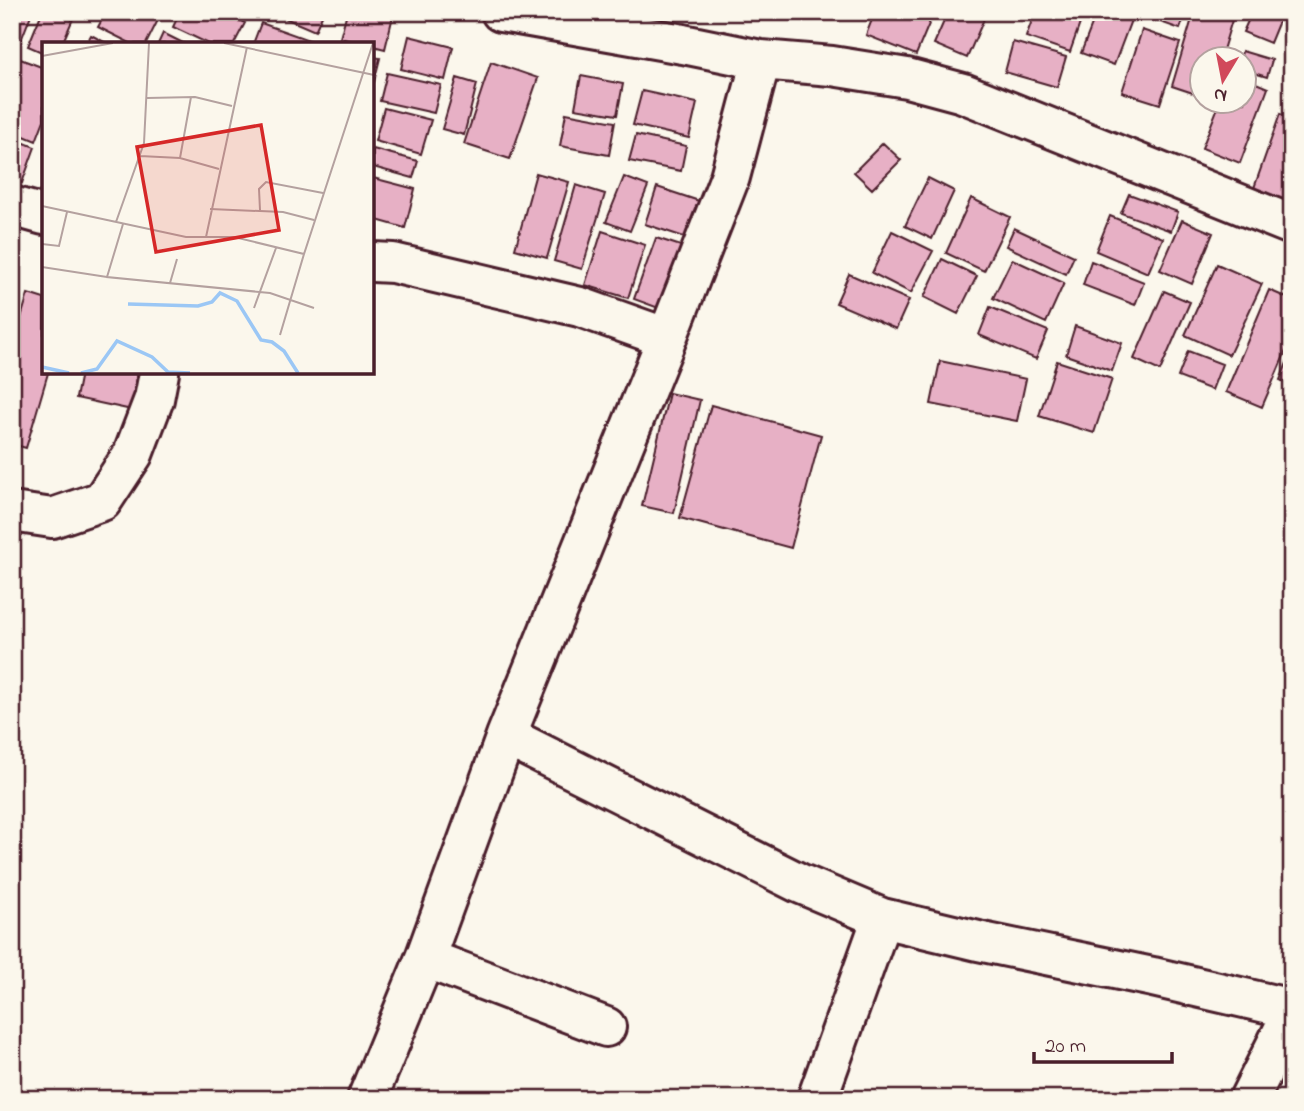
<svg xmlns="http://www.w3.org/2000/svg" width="1304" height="1111" viewBox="0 0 1304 1111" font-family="'Indie Flower',sans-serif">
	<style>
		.building { fill: #e7b0c5; stroke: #4a1f2b; stroke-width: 2 }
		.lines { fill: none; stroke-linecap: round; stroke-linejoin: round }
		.minor-casing { stroke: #4a1f2b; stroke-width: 44 }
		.minor { stroke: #fbf7ec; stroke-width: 38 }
		.inset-river { fill: none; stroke: #9bc7f5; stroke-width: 3.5 }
		.inset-road { fill: none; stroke: #b4a19f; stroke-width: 2 }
		.view { fill: #d62828; fill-opacity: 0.15; stroke: #d62828; stroke-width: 3.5 }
		.inset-edge { fill: none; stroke: #4a1f2b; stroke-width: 3.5 }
	</style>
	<rect width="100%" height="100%" fill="#fbf7ec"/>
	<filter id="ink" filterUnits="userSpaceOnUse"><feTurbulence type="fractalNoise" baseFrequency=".0143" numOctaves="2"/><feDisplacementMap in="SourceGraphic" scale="14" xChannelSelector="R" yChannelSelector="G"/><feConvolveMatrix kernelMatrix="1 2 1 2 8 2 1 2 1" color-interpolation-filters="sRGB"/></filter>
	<g filter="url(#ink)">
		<path class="building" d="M12,12H32L20,43L12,40Z
			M42,12H76L62,44H44V53L28,46Z
			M106,12H162L146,44H132L98,27Z
			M180,12H222L245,23L234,44H209L173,27Z
			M271,12H320L323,13L315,31Z
			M347,12H379L393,16L385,49L373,46V44H363L340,38Z
			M875,12H934L916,55L866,35Z
			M948,12H987L967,58L934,44Z
			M1035,12H1084L1070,52L1026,37Z
			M1097,12H1110L1131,20L1114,65L1081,53Z
			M1151,12H1186L1180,29L1149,18Z
			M1194,12H1206L1232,20L1220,60H1202V96L1172,86Z
			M1252,12H1259L1279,21L1270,43L1243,32Z
			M261,23L312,41L311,44H253Z
			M1142,30L1180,43L1160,104L1122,92Z
			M163,33L185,44H158Z
			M91,35L108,44H86Z
			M409,36L453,47L445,80L401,69Z
			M1013,42L1066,57L1057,87L1005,72Z
			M1242,51L1272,60L1267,77L1244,70V60H1240Z
			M15,57L44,68V120L36,141L12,131V64Z
			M373,57L380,58L374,82H373Z
			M491,62L538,78L510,159L464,144Z
			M387,73L441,85L434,113L380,101Z
			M581,76L623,84L617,115L575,108Z
			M457,78L477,84L464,135L442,129Z
			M1244,78L1268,88L1240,163L1202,148L1220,102H1244Z
			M642,91L697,103L689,138L633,125Z
			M384,108L431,120L421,154L375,141Z
			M566,113L615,122L609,155L560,146Z
			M1280,114L1292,118V180L1284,202L1253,191Z
			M636,135L686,146L681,171L629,161Z
			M12,138L35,147L22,183L12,180Z
			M883,143L901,160L872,189L854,172Z
			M373,149L418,161L413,178L373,167Z
			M536,173L569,182L547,258L515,249Z
			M624,177L648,186L630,231L606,222Z
			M373,178L415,189L405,228L373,219Z
			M928,178L954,191L932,239L905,226Z
			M576,185L605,194L582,269L554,261Z
			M657,187L711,205L699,242L645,224Z
			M1129,194L1178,212L1171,231L1121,213Z
			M971,198L1010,217L984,271L946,253Z
			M1110,216L1163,238L1148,273L1096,251Z
			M1182,220L1213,233L1192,284L1160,270Z
			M1014,228L1074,256L1066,274L1006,246Z
			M602,231L645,245L628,298L585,285Z
			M892,231L933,251L911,293L872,273Z
			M656,238L687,248L664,310L634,299Z
			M942,259L977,276L958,314L924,297Z
			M1012,259L1064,283L1046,323L993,298Z
			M1091,261L1144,282L1135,305L1083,285Z
			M1217,264L1262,284L1229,355L1185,335Z
			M849,274L909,300L896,329L836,303Z
			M1269,290L1292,300V337L1262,407L1226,392Z
			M1164,291L1190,302L1160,371L1134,359Z
			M28,294L44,299V373H48L26,448L12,444V348Z
			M990,307L1048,331L1036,359L979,335Z
			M1075,326L1122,343L1112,371L1066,355Z
			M1188,351L1222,364L1212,390L1178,377Z
			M1289,358L1292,360V385L1280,380Z
			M940,361L1026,379L1017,421L931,404Z
			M1057,361L1112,379L1094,433L1039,416Z
			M81,373H139L132,410L76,398Z
			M669,393L700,400L674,513L642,506Z
			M711,405L821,435L791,548L680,518Z"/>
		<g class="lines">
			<g class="minor-casing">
				<path id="minor" d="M761,60L832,66L907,78L963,93L1292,225
					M12,206L44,215
					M373,262L393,263L580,307L667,338
					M12,512L52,518L102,501L133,454L154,399L159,373
					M506,736L799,883L882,918L978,941L1153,977L1292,1009
					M425,958L606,1027
					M367,1099L425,958L506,736L667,338L730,177L761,60L683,44L501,12
					M817,1099L882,918
					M1249,1099L1292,1013"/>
			</g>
			<use href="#minor" class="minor"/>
		</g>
	</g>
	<g transform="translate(42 42)">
		<rect width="332" height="332" fill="#fbf7ec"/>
		<path class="inset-river" d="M86,262L156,264L170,260L178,251L195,259L219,298L230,300L242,309L256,331M0,325L27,331M39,331L55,327L75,299L110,315L126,330L148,331"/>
		<path class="inset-road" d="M182,1L332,33M205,5L164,195H192L262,212L331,1M0,14L71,1M105,56L153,55L190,64M98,114L138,116L177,127M138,116L149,55M0,164L144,195H164M168,167L241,170L272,178M218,168L217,147L224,140L281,151M74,180L102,101L107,1M81,182L65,235L228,251L272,266M0,202L17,204L25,170M0,225L65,235M128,241L135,217M212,266L234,206M238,293L262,212"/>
		<path class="view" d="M219,83L237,188L114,210L95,105Z"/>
		<rect width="332" height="332" class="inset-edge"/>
	</g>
	<rect width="1304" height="1111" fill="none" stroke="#fbf7ec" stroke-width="42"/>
	<rect x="21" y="21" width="1262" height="1069" fill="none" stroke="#4a1f2b" stroke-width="2.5" filter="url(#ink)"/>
	<g transform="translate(1223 80) rotate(190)"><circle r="33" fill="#fbf7ec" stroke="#b4a19f" stroke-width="2"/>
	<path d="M0-5L12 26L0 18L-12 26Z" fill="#d1495b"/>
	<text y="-10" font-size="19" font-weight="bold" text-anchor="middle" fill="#4a1f2b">N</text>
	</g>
	<path d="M1034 1052v10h138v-10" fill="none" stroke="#4a1f2b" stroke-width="3.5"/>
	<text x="1045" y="1052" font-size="21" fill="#4a1f2b" stroke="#fbf7ec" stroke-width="5" paint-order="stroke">20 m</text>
</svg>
